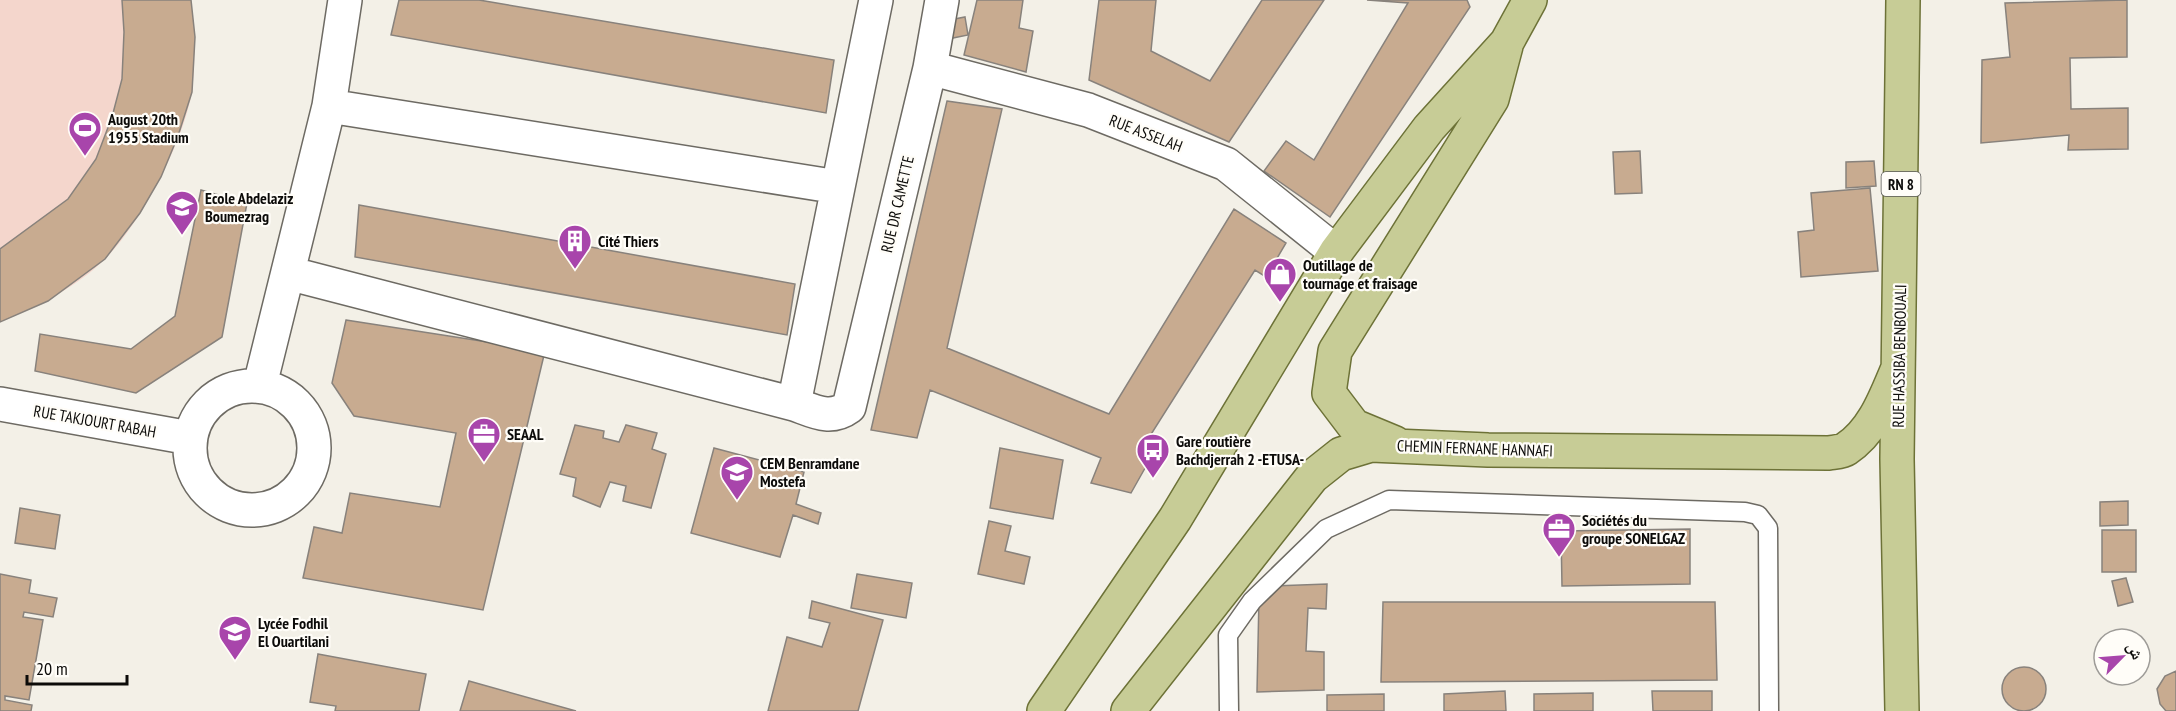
<svg xmlns="http://www.w3.org/2000/svg" width="2176" height="711" viewBox="0 0 2176 711" font-family="'PT Sans Narrow','Noto Naskh Arabic',sans-serif">
	<style>
		.green { fill: #f4d6cc }
		.building { fill: #c8ab90; stroke: #88827c; stroke-width: 1.5 }
		.lines { fill: none; stroke-linecap: round; stroke-linejoin: round }
		.service-casing { stroke: #6d6a63; stroke-width: 21 }
		.minor-casing { stroke: #6d6a63; stroke-width: 36 }
		.primary-casing { stroke: #6d7237; stroke-width: 36 }
		.service { stroke: #fff; stroke-width: 18 }
		.minor { stroke: #fff; stroke-width: 33 }
		.primary { stroke: #c7cc96; stroke-width: 33 }
		.labels { text-anchor: middle; dominant-baseline: central; stroke-width: 4.5; stroke-linejoin: round; paint-order: stroke }
		.shield { fill: #fffdf8; stroke: #555451; stroke-width: 1.5 }
		.shield-label { font-size: 15px; font-weight: bold; fill: #0c0b09 }
		.poi-label { font-size: 16px; font-weight: bold; fill: #0c0b09; stroke: #fffdf8; text-anchor: start }
		.street-label { font-size: 16px; fill: #0c0b09; stroke: #fffdf8 }
	</style>
	<rect width="100%" height="100%" fill="#f3f0e7"/>
	<path class="green" d="M0,0H191C194,30 196,61 192,91C184,141 141,223 105,259C76,288 37,306 0,322Z"/>
	<path class="building" d="M122,0H191L195,37L192,92L178,136L161,177L140,213L105,259L48,301L0,322V249L68,199L96,159L112,117L122,79L124,32Z
		M399,0H479L834,60L826,113L391,35Z
		M977,0H1023L1019,28L1033,31L1026,72L964,55Z
		M1099,0H1156L1151,51L1210,81L1262,0H1324L1229,142L1089,80Z
		M1367,0H1467L1470,7L1330,217L1264,171L1286,141L1314,160L1408,3Z
		M2127,0V57L2070,58L2071,109L2128,108V149L2068,150L2069,135L1981,143L1982,60L2010,57L2005,3Z
		M965,17L968,35L943,40L939,22Z
		M947,101L1002,109L947,348L1109,414L1234,209L1286,243L1266,277L1255,270L1148,439L1158,445L1131,493L1091,483L1101,458L930,390L917,438L871,430Z
		M1640,151L1642,193L1615,194L1613,152Z
		M1874,161L1876,186L1846,188V162Z
		M1870,188L1878,271L1801,277L1798,232L1814,230L1811,193Z
		M201,190L247,203L222,337L136,393L35,371L40,334L131,349L175,316Z
		M359,205L795,284L787,335L355,257Z
		M346,320L545,351L483,610L303,578L314,527L342,533L350,493L440,507L456,433L354,416L332,383Z
		M575,425L604,431L603,438L619,442L626,425L657,433L652,449L666,454L651,508L623,501L626,486L610,482L600,507L573,496L576,478L560,474Z
		M714,448L804,472L796,504L821,513L818,524L793,515L780,557L691,533Z
		M1000,448L1063,460L1053,519L990,508Z
		M2128,501V525L2100,526V502Z
		M20,508L60,515L55,549L15,543Z
		M989,521L1011,526L1005,551L1030,557L1024,584L978,574Z
		M1690,529V584L1562,586L1561,531Z
		M2102,530H2136V572H2102Z
		M0,574L31,580L29,593L57,598L53,617L24,612L23,617L43,620L29,700L5,696V700L32,705L31,711H0Z
		M857,574L912,583L906,618L851,608Z
		M2126,578L2133,602L2118,606L2112,581Z
		M1327,584L1326,609L1308,608L1306,651L1324,652V690L1257,692L1259,597L1273,586Z
		M812,601L883,620L858,711H768L787,637L822,647L830,623L809,618Z
		M1383,602H1715L1717,680L1381,682Z
		M318,654L426,674L419,711H335L336,706L310,702Z
		M2002 689a22 22 0 1 1 44 0a22 22 0 1 1-44 0Z
		M2176,671V711H2166L2160,704L2157,689L2165,676Z
		M469,681L576,711H460Z
		M1505,691L1506,711H1444V694Z
		M1652,691H1712V711H1653Z
		M1593,693V711H1534V694Z
		M1384,694V711H1327V695Z"/>
	<g class="lines">
		<g class="service-casing">
			<path id="service" d="M1229,711L1228,635L1252,601L1326,529L1389,500L1745,512L1758,515L1768,528L1769,711"/>
		</g>
		<g class="minor-casing">
			<path id="minor" d="M930,68L1088,110L1226,164L1336,252
				M329,106L838,187
				M288,273L794,404C814,411 830,421 849,407L930,68L942,0
				M260,385L329,106L345,0
				M190 448a62 62 0 1 1 124 0a62 62 0 1 1-124 0Z
				M0,404L190,438
				M794,404L876,0"/>
		</g>
		<g class="primary-casing">
			<path id="primary" d="M1395,443L1354,426L1329,393L1335,351L1492,99L1506,46
				M1044,711L1175,519L1336,252L1429,128L1507,42L1530,0
				M1128,711L1312,477L1341,454L1371,445L1488,450L1828,453C1833,452 1842,452 1846,449C1874,431 1886,396 1898,368
				M1902,711L1897,459L1903,0"/>
		</g>
		<use href="#service" class="service"/>
		<use href="#minor" class="minor"/>
		<use href="#primary" class="primary"/>
	</g>
	<defs>
		<g id="stadium-pin" transform="scale(1.725)"><path d="M0 17L-7.5 6A9.5 9.5 0 1 1 7.5 6Z" fill="#a845ab" stroke="#fffdf8"/><path d="M0-5a6.5 5 0 1 0 0 10a6.5 5 0 1 0 0-10ZM-3.5-1.8h7v3.6h-7Z" fill="#fff"/></g>
		<g id="school-pin" transform="scale(1.725)"><path d="M0 17L-7.5 6A9.5 9.5 0 1 1 7.5 6Z" fill="#a845ab" stroke="#fffdf8"/><path d="M0-5L7-2L0 1L-7-2ZM-4 1L0 2.5L4 1V4Q0 6-4 4Z" fill="#fff"/></g>
		<g id="building-pin" transform="scale(1.725)"><path d="M0 17L-7.5 6A9.5 9.5 0 1 1 7.5 6Z" fill="#a845ab" stroke="#fffdf8"/><path d="M-4-6H4V6H1V3H-1V6H-4ZM-2.5-4.3h1.7v1.8h-1.7ZM.8-4.3h1.7v1.8H.8ZM-2.5-1h1.7V.8h-1.7ZM.8-1h1.7V.8H.8Z" fill="#fff"/></g>
		<g id="shop-pin" transform="scale(1.725)"><path d="M0 17L-7.5 6A9.5 9.5 0 1 1 7.5 6Z" fill="#a845ab" stroke="#fffdf8"/><path d="M-5-2.5h2.3a2.7 3.5 0 0 1 5.4 0H5L5.5 6h-11ZM-1.5-2.5h3a1.5 2.3 0 0 0-3 0Z" fill="#fff"/></g>
		<g id="office-pin" transform="scale(1.725)"><path d="M0 17L-7.5 6A9.5 9.5 0 1 1 7.5 6Z" fill="#a845ab" stroke="#fffdf8"/><path d="M-6-3h4V-5.5h4V-3h4V5H-6ZM-1-4.5V-3h2v-1.5ZM-6 0V1H6V0Z" fill="#fff"/></g>
		<g id="bus-pin" transform="scale(1.725)"><path d="M0 17L-7.5 6A9.5 9.5 0 1 1 7.5 6Z" fill="#a845ab" stroke="#fffdf8"/><path d="M-5-6H5V4H4V6H2V4H-2V6H-4V4H-5ZM-3.5-4V0h7V-4ZM-3.5 1.2v1.5H-2V1.2ZM2 1.2v1.5H3.5V1.2Z" fill="#fff"/></g>
	</defs>
	<g fill-rule="evenodd">
		<use href="#stadium-pin" x="85" y="128"/>
		<use href="#school-pin" x="182" y="207"/>
		<use href="#building-pin" x="575" y="241"/>
		<use href="#shop-pin" x="1280" y="274"/>
		<use href="#office-pin" x="484" y="434"/>
		<use href="#bus-pin" x="1153" y="450"/>
		<use href="#school-pin" x="737" y="472"/>
		<use href="#office-pin" x="1559" y="529"/>
		<use href="#school-pin" x="235" y="632"/>
	</g>
	<g class="labels">
		<rect class="shield" x="1881.5" y="172" width="39" height="24" rx="4.5"/>
		<g class="shield-label">
			<text x="1901" y="184">RN 8</text>
		</g>
		<g class="poi-label">
			<text x="108" y="119">August 20th<tspan x="108" dy="18">1955 Stadium</tspan></text>
			<text x="205" y="198">Ecole Abdelaziz<tspan x="205" dy="18">Boumezrag</tspan></text>
			<text x="598" y="241">Cité Thiers</text>
			<text x="1303" y="265">Outillage de<tspan x="1303" dy="18">tournage et fraisage</tspan></text>
			<text x="507" y="434">SEAAL</text>
			<text x="1176" y="441">Gare routière<tspan x="1176" dy="18">Bachdjerrah 2 -ETUSA-</tspan></text>
			<text x="760" y="463">CEM Benramdane<tspan x="760" dy="18">Mostefa</tspan></text>
			<text x="1582" y="520">Sociétés du<tspan x="1582" dy="18">groupe SONELGAZ</tspan></text>
			<text x="258" y="623">Lycée Fodhil<tspan x="258" dy="18">El Ouartilani</tspan></text>
		</g>
		<g class="street-label">
			<text transform="translate(1146 133) rotate(21)">RUE ASSELAH</text>
			<text transform="translate(897 204) rotate(-77)">RUE DR CAMETTE</text>
			<text transform="translate(1899 356) rotate(-89)">RUE HASSIBA BENBOUALI</text>
			<text transform="translate(95 421) rotate(10)">RUE TAKJOURT RABAH</text>
			<text transform="translate(1475 448) rotate(2)">CHEMIN FERNANE HANNAFI</text>
		</g>
	</g>
	<g transform="translate(2122 657) rotate(65)"><circle r="28" fill="#fffdf8" stroke="#9e9c98" stroke-width="1.5"/>
	<path d="M0-4.5L10 22L0 15L-10 22Z" fill="#a845ab"/>
	<text y="-9" font-size="16" font-weight="bold" text-anchor="middle" fill="#0c0b09">ش</text>
	</g>
	<path d="M27 675v9h100v-9" fill="none" stroke="#0c0b09" stroke-width="3"/>
	<text x="36" y="675" font-size="18" fill="#0c0b09" stroke="#fffdf8" stroke-width="4.5" paint-order="stroke">20 m</text>
</svg>
